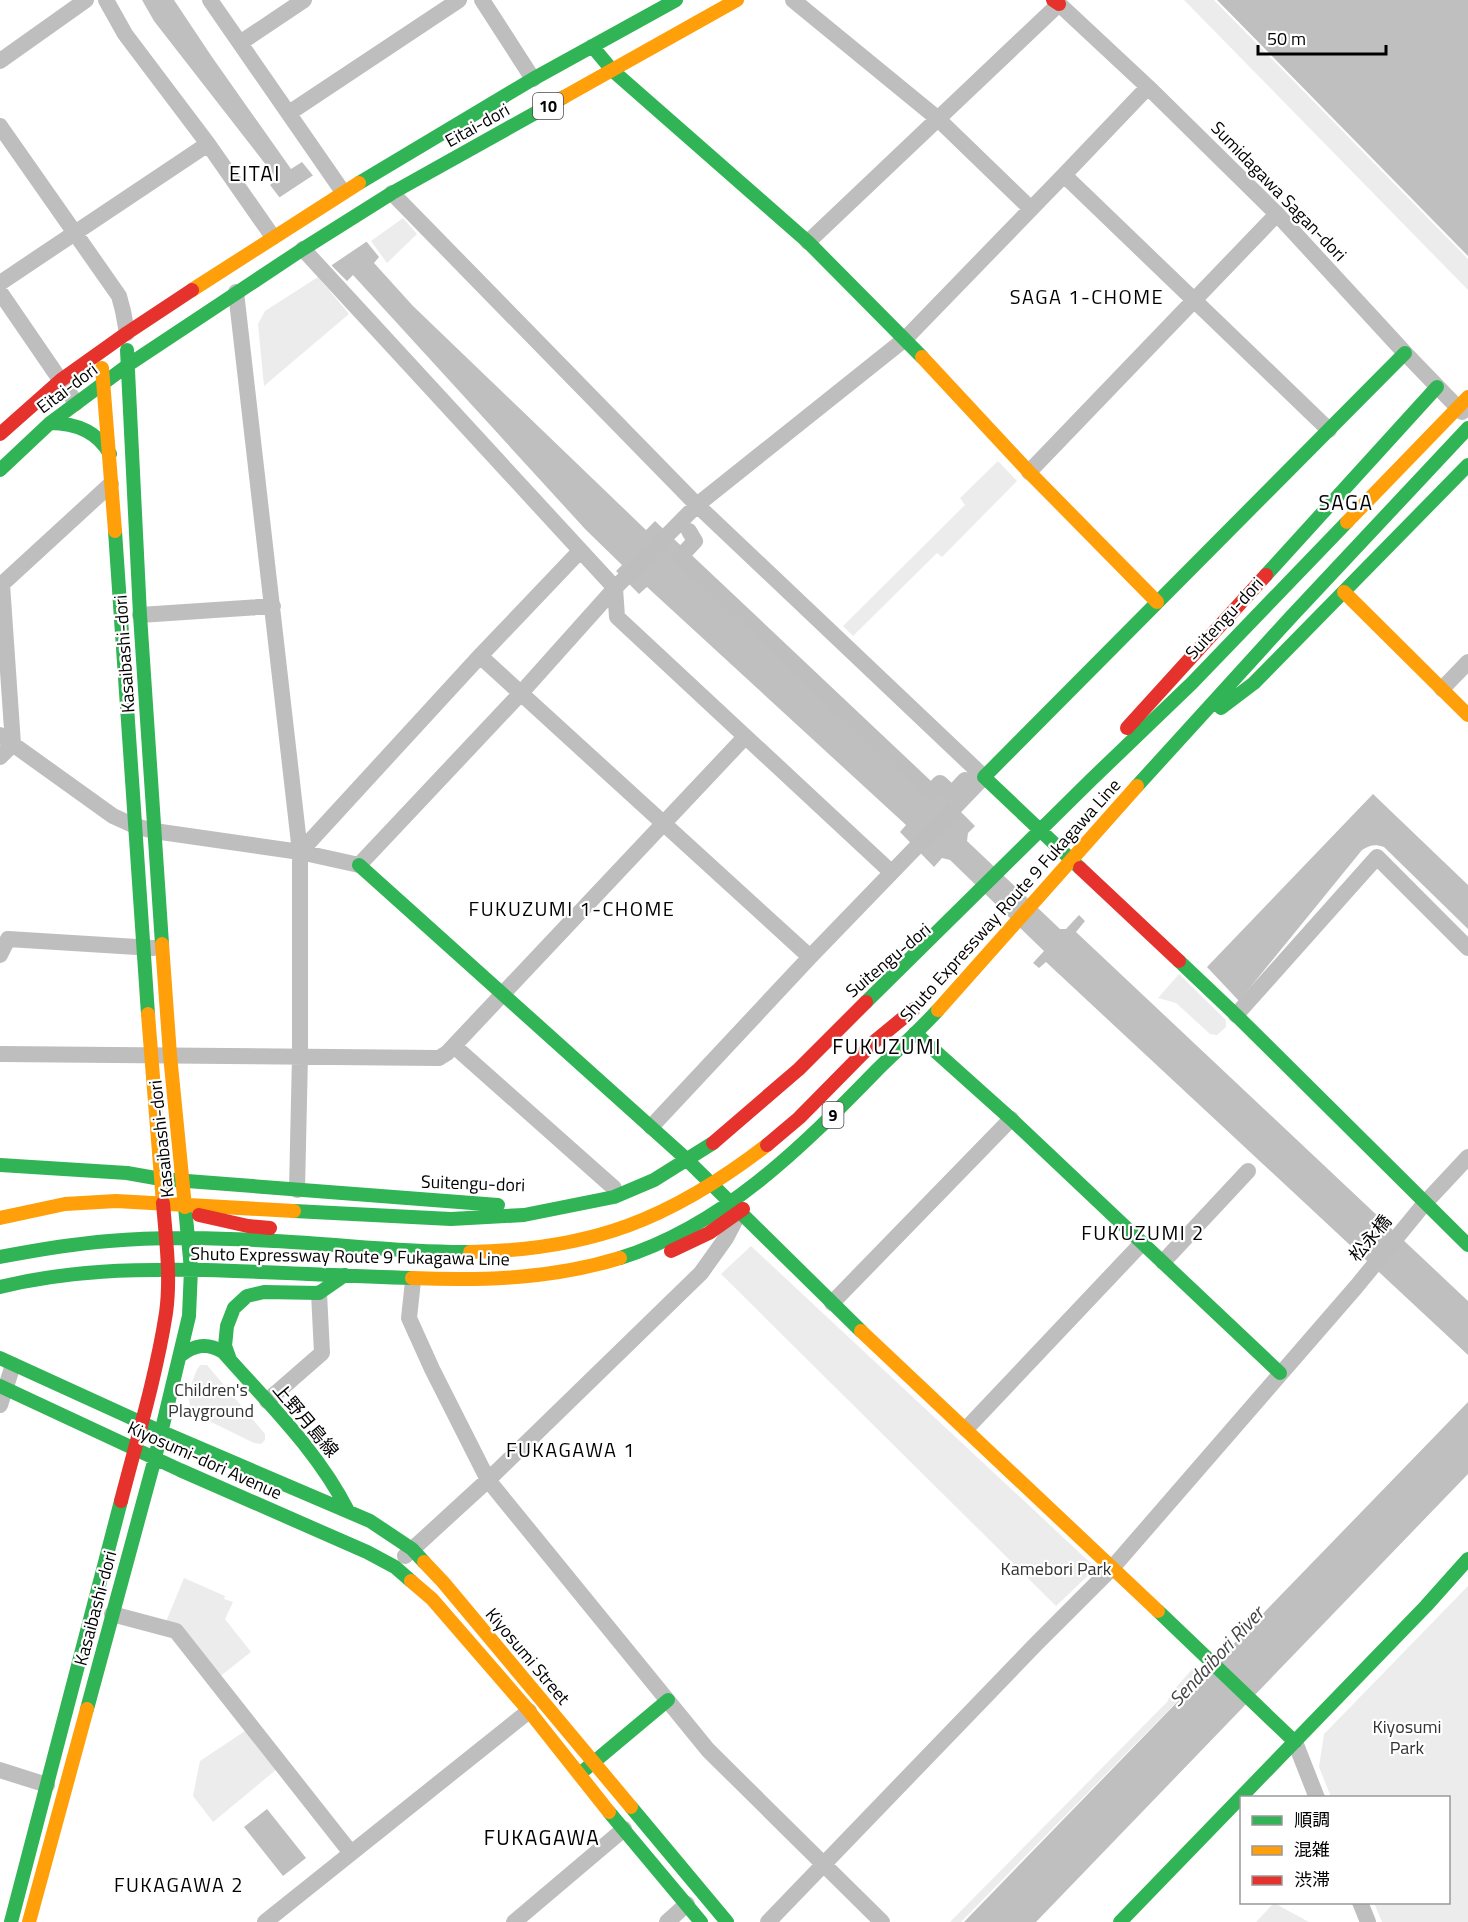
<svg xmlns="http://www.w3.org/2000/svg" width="1468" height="1922" viewBox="0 0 1468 1922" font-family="'Titillium Web','Noto Sans JP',sans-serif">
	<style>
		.green { fill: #ececec }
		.water { fill: #bfbfbf }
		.pier { fill: #fff }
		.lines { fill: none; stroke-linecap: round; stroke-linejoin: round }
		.street { stroke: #bebebe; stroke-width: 16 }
		.fast { stroke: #30b455; stroke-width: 14 }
		.slow { stroke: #ff9f0a; stroke-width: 14 }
		.jam { stroke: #e5322d; stroke-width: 14 }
		.labels { text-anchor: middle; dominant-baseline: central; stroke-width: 4.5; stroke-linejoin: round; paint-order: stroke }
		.shield { fill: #fff; stroke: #4c4c4c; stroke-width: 1.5 }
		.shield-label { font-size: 16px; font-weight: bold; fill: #000 }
		.street-label { font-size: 18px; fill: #000; stroke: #fff }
		.park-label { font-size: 18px; fill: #333; stroke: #fff }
		.neighbourhood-label { font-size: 20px; letter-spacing: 1.5px; fill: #000; stroke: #fff }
		.water-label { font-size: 20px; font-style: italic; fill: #444; stroke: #fff }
		.quarter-label { font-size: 21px; letter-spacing: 1.5px; fill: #000; stroke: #fff }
	</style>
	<rect width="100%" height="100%" fill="#fff"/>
	<path class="green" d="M1184,0H1214L1468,259V290Z
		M403,218L417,234L387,263L371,241Z
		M318,277L349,314L264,386L258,324L265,311Z
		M998,461L1017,481L942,557L937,553L853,636L843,626L965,505L960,498Z
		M1179,974L1226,1020V1027L1217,1035L1210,1034L1176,1003L1158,998Z
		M751,1246L1096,1568L1056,1606L721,1274Z
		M200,1365H207L265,1434V1440L261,1444L254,1443L201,1417C197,1414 192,1410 190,1405C187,1395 194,1373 200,1365Z
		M184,1578L225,1596L224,1599L233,1602L225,1619L251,1652L218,1678L165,1624Z
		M1468,1586V1922H1382L1374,1903L1448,1902V1798L1331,1797L1319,1767L1324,1734Z
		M1194,1667L1203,1675L961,1922H950L1167,1702L1172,1692Z
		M245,1731L277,1769L213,1822L193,1796L200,1761Z
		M1274,1903L1309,1922H1256Z"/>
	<path class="water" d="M142,0H174L212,57L291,169L302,162L379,257L374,263L413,306L646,530L655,521L950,801L975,826L968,833L967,841L1060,929H1066L1079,915L1085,921L1076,932L1468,1301V1355L1046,962L1039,968L1033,963L1044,951L950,860L942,858L934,867L900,832L906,825L647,587L639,594L616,571L622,565L586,530L353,275L347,281L333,267L270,185L277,179L154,21Z
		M1217,0H1468V256Z
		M1373,794L1468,885V929L1384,847C1375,844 1370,845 1362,850L1239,1001L1207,967Z
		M1468,1402V1474L1036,1922H964Z
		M267,1809L306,1858L283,1876L244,1827Z"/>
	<path class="pier" d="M315,174L369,240L329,267L277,199Z"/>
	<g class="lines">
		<path class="street" d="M106,0L125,34L208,144L273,237
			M210,0L343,192
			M482,0L533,79
			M793,0L937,118L1031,209
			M240,43L304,0
			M0,61L86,0
			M289,113L459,0
			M0,126L119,296L123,311L127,333
			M1064,175L1329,430
			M392,193L697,505L984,777L810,957L651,1127
			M808,242L1059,4L1148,87L1277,214L1405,353L1462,412
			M303,249L615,588L617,617L891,872
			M0,283L208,144
			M0,292L76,403
			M236,292L300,852V1056L297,1190
			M1029,472L1277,214
			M689,531L695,541L681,556L931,792L940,783L952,794L965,780
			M140,615L273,606
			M480,656L810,957
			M1442,689L1468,662
			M0,735L113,816L135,826L154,831L300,852L359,865L521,693L615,588L697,505L905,339L1064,175L1148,87
			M0,757L13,744L2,584L111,484
			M300,852L480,656L580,551
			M0,955L8,939L153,948
			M1236,1015L1377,857L1468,948
			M454,1046L614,1188
			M0,1054L439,1058L447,1053L745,737
			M1163,1262L1248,1171
			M413,1281L409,1318L432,1369L488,1480L708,1750L882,1922
			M832,1303L1011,1119
			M267,1401L322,1353L319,1293
			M0,1405L13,1365
			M966,1429L1142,1243
			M405,1556L488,1480L701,1273L726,1238L738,1215
			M112,1614L176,1631L351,1853
			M1295,1742L1317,1798
			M0,1770L47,1785
			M1360,1902L1368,1922
			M265,1922L529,1711
			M514,1922L624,1829
			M667,1922L687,1904
			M768,1922L1036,1644L1113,1567L1356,1287L1425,1203L1468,1157"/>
		<path class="fast" d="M592,46L612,70L808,242L922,357
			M359,183L533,79L676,0
			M127,350L140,615L162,944
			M50,423C76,423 97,431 110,454
			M0,470L50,423L128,365L303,249L392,193L564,97
			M115,531L148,1014
			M1266,575L1437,387
			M1221,708L1254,683L1468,465
			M1137,786L1290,618L1468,428
			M359,865L683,1156L861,1331
			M1080,868L984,777L1405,353
			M1179,961L1236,1015L1468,1245
			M866,1002L1092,779L1192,683L1347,522
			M915,1033L1011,1119L1280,1373
			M0,1165L127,1173L161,1179L498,1205
			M294,1211L451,1219L524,1215L614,1197L654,1180L713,1143
			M0,1257C36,1250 72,1244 109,1241C164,1236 219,1238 274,1241C339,1244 405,1253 470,1252
			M620,1258C723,1226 802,1147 876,1071C896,1051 918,1032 938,1010
			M0,1287C68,1270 136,1269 205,1270C274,1272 343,1276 412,1278
			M180,1356C194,1345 207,1342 223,1352C267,1402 318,1451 348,1511
			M229,1357L225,1346L227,1326L234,1308L247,1296L264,1292L319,1293L345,1275
			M0,1358L162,1432L370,1521L412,1549L424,1562
			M0,1386L180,1470L367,1552L395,1567L411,1581
			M1158,1611L1295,1742
			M87,1709L155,1458L189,1316L191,1269L185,1207
			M582,1772L668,1700
			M631,1807L727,1922
			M609,1812L701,1922
			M11,1922L121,1501
			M1120,1922L1426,1606L1468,1559"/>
		<path class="slow" d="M564,97L737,0
			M192,290L359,183
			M922,357L1029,472L1157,602
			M102,368L115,531
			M1347,522L1468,397
			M1344,592L1468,715
			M162,944L170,1055L185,1207
			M938,1010L1137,786
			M148,1014L163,1203
			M0,1218L65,1204L116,1201L294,1211
			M470,1252C592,1250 671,1219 767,1145
			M412,1278C483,1281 552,1279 620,1258
			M861,1331L1158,1611
			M424,1562L443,1582L631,1807
			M411,1581L432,1599L529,1711L609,1812
			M29,1922L87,1709"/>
		<path class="jam" d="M1053,0L1059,4
			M0,434L61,380L127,333L192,290
			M1127,728L1266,575
			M1080,868L1179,961
			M713,1143L799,1069L866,1002
			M767,1145L799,1118L874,1042L914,1009
			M199,1215L248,1226L270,1228
			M671,1251L709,1233L743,1209
			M121,1501C137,1439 156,1377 166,1313C171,1277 166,1240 163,1203"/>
	</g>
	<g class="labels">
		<g class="shield">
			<rect x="533" y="93" width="30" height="26" rx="4.5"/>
			<rect x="822.5" y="1102" width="21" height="26" rx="4.5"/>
		</g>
		<g class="shield-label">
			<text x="548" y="106">10</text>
			<text x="833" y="1115">9</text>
		</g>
		<g class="street-label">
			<text transform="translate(477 125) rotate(-29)">Eitai-dori</text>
			<text transform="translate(1279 191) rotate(46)">Sumidagawa Sagan-dori</text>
			<text transform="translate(67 388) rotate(-37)">Eitai-dori</text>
			<text transform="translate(1224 618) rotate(-47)">Suitengu-dori</text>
			<text transform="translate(124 654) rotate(-94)">Kasaibashi-dori</text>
			<text transform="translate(1010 900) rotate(-48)">Shuto Expressway Route 9 Fukagawa Line</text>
			<text transform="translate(888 960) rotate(-40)">Suitengu-dori</text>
			<text transform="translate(161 1139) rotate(-96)">Kasaibashi-dori</text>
			<text transform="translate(473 1183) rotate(2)">Suitengu-dori</text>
			<text transform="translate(1370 1238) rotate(-50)">松永橋</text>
			<text transform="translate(350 1256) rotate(1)">Shuto Expressway Route 9 Fukagawa Line</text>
			<text transform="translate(306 1420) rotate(50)">上野月島線</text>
			<text transform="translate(205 1460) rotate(24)">Kiyosumi-dori Avenue</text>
			<text transform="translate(95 1608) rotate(-75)">Kasaibashi-dori</text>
			<text transform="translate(528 1656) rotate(50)">Kiyosumi Street</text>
		</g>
		<g class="park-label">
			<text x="211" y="1389">Children's<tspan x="211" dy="21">Playground</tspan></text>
			<text x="1056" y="1568">Kamebori Park</text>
			<text x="1407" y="1726">Kiyosumi<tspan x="1407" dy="21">Park</tspan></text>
		</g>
		<g class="neighbourhood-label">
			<text x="1087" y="296">SAGA 1-CHOME</text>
			<text x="572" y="908">FUKUZUMI 1-CHOME</text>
			<text x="1143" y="1232">FUKUZUMI 2</text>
			<text x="571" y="1449">FUKAGAWA 1</text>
			<text x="179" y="1884">FUKAGAWA 2</text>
		</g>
		<g class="water-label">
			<text transform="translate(1216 1656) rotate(-47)">Sendaibori River</text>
		</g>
		<g class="quarter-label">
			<text x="255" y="173">EITAI</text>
			<text x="1346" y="502">SAGA</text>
			<text x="887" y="1046">FUKUZUMI</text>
			<text x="542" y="1837">FUKAGAWA</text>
		</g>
	</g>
	<rect x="1240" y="1796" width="210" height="108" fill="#ffffff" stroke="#999999" stroke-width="1.5"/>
	<rect x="1252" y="1816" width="30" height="9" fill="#30b455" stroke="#999999" stroke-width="1.5"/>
	<text x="1294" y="1826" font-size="18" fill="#000000">順調</text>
	<rect x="1252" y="1846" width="30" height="9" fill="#ff9f0a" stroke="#999999" stroke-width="1.5"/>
	<text x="1294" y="1856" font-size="18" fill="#000000">混雑</text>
	<rect x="1252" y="1876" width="30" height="9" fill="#e5322d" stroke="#999999" stroke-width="1.5"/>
	<text x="1294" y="1886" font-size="18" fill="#000000">渋滞</text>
	<path d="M1258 45v9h128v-9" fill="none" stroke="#000000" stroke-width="3"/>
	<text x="1267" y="45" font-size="18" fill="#000000" stroke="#ffffff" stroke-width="4.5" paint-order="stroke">50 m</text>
</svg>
